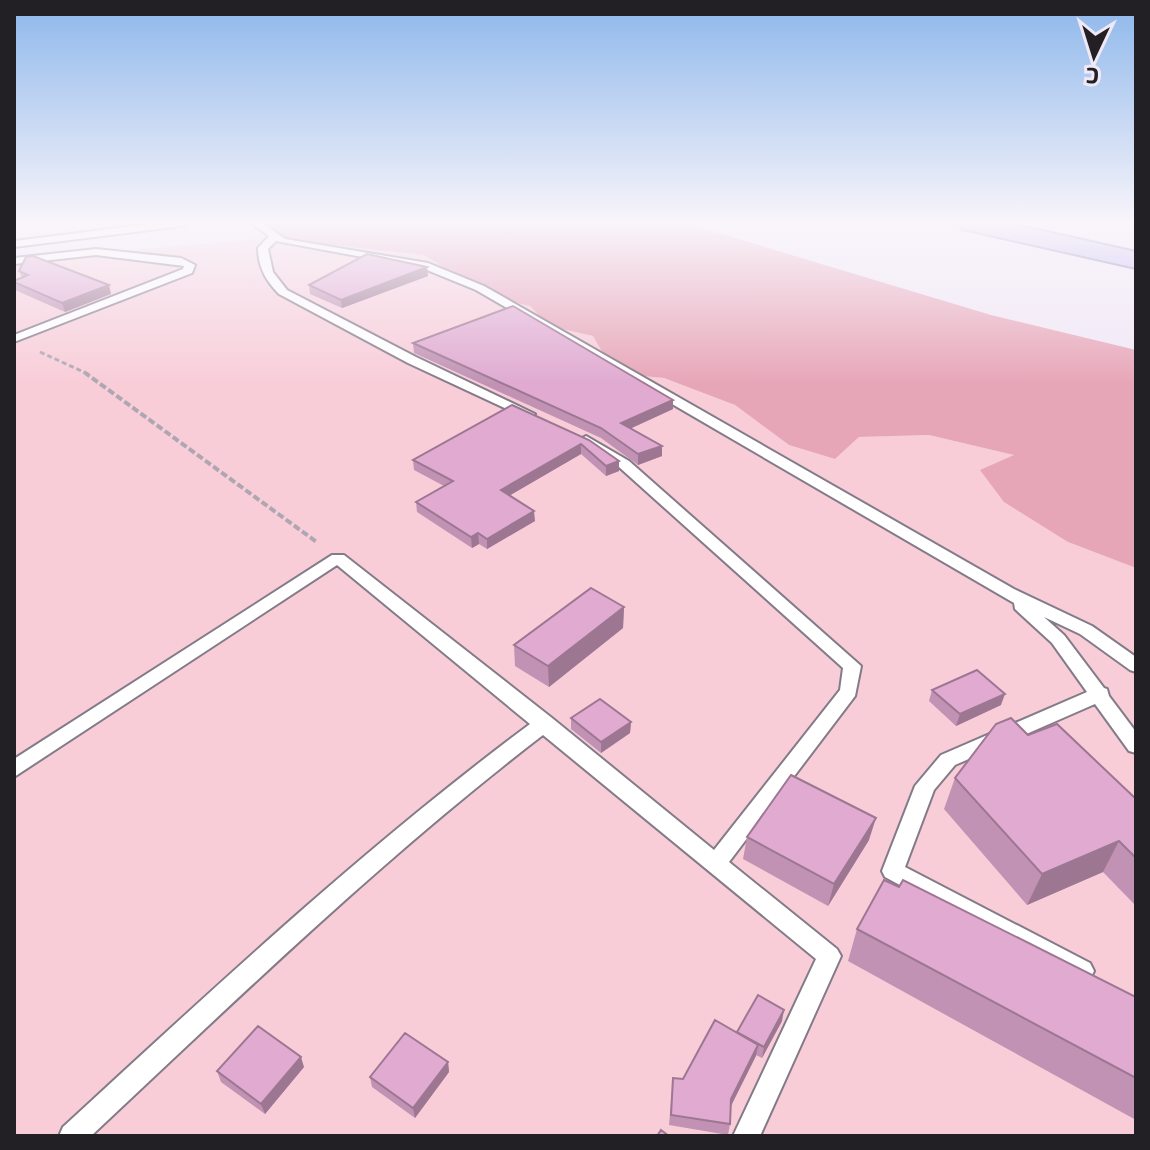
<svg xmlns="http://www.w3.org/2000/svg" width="1150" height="1150" viewBox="0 0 1150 1150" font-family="'Exo 2',sans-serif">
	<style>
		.green { fill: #f8cdd8 }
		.forest { fill: #e7a6b8 }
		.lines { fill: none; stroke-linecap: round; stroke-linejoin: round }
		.service-casing { stroke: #837b88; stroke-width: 4 }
		.trunk-casing { stroke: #7c74a4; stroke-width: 4 }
		.path-far1 { stroke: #aea7b2; stroke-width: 3; stroke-dasharray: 5 3; stroke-linecap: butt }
		.path { stroke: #aea7b2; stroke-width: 4; stroke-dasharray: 7 3; stroke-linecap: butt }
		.service { fill: #fff; fill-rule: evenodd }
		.trunk { fill: #bcb4ee; fill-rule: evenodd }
		.wall { fill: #c192b4 }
		.shaded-wall { fill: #9d7792 }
		.building { fill: #e0aad1; stroke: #9d7792; stroke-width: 2 }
	</style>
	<rect width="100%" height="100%" fill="#f1e8f6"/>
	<path class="green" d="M269,238L424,255L490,297L530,306L549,326L593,336L605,357L621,374L664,378L735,405L789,445L835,459L859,437L929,435L1016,455L1068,542L1136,568V1136H14V261Z"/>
	<path class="forest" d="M256,223H685L991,315L1136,350V568L1068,542L1004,502L980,470L1014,455L929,435L859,437L835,459L789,445L735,405L664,378L621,374L605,357L593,336L549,326L530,306L490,297L424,255L269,238Z"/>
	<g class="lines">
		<g class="service-casing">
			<path id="service" d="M158,223H187L182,226L14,247V241Z
				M251,223H262L285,239L428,263L484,286L1014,589L1092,626L1136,657V672L1130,670L1080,634L1044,617L1064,635L1104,688L1107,689L1109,696L1136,732V753L1129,751L1095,704L955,765L934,790L905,867L1090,963L1094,971L1090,979L1082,982L1074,979L885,877L882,871L915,786L941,755L1087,692L1052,643L1015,609L1014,603L476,290L422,268L276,241L268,249L273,272L287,290L416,357L535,414L529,418L524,417L408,363L279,294C266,281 258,267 258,248L269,236Z
				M96,249L181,258L195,265L192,273L14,342V335L183,269L184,266L96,255L14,264V258Z
				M586,436L629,461L861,666L855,696L729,862L837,949L841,956L760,1136H733L816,959L543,735C383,858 238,998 91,1136H59L63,1127C214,988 365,847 530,724L337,565L14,777V759L332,555H344L552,718L714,850L840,690L843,668L619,467L581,443L579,440Z"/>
		</g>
		<g class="trunk-casing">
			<path id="trunk" d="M959,223H1007L1136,252V268L963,229Z"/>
		</g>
		<path class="path-far1" d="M40,352L88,374"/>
		<path class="path" d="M84,372L318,543"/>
		<use href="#service" class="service"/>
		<use href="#trunk" class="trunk"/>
	</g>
	<path class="wall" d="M427,267L428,276L342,308L310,294L309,285Z
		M19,271L111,294L65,312L15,290L14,281L22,278Z
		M413,343L673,409L631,428L662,456L638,465L601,438L414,353Z
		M589,440L619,461V471L606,476L581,454L510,495L535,521L487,549L479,544L472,548L417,512L416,502L444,486L414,470L413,460Z
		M624,607L623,628L549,687L515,666L514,645Z
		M932,690L1001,705L956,726L929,701Z
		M571,718L631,722L630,733L601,753L571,729Z
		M1028,735L1136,799V906L1103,872L1027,905L944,809L955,778Z
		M747,837L869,840L828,906L743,859Z
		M857,929L1136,997V1120L848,961Z
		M782,1021L762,1058L756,1055L730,1106V1124L728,1135L669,1125L673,1078L683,1079L737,1033Z
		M448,1062L449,1072L415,1118L372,1087L370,1077Z
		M304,1067L265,1114L221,1082L217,1071Z"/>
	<path class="shaded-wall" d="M427,267L428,276L342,308L341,300Z
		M109,285L111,294L65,312L62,303Z
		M673,400V409L621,433V423Z
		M581,444V454L502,500L501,490Z
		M662,446V456L638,465V454Z
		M619,461V471L606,476V466Z
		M534,511L535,521L487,549V539Z
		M478,533L479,544L472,548L471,537Z
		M624,607L623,628L549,687L548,666Z
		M1005,694L1001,705L956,726L960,714Z
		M631,722L630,733L601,753V742Z
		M876,818L869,840L828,906L834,884Z
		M1119,841L1103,872L1027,905L1042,874Z
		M784,1010L782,1021L762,1058L764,1047Z
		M758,1045L756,1056L729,1110L731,1099Z
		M301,1057L304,1067L265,1114L261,1104Z
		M448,1062L449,1072L415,1118L413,1108Z"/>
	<path class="building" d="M367,254L427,267L341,300L309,285Z
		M33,256L109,285L62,303L14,282V281L28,275L19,271L26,257Z
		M513,306L673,400L621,423L662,446L638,454L601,428L413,343Z
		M512,405L589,440L619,461L606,466L581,444L501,490L534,511L487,539L478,533L471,537L416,502L453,481L413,460Z
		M591,588L624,607L548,666L514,645Z
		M977,670L1005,694L960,714L932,690Z
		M600,699L631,722L601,742L571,718Z
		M1011,718L1028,735L1057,724L1136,799V858L1119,841L1042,874L955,778L996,724Z
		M791,775L876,818L834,884L747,837Z
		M884,880L899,887L903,880L1136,997V1078L857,929Z
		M758,995L784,1010L764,1047L737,1032Z
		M715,1020L758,1045L731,1099L730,1124L671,1115L673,1078L683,1079Z
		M258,1026L301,1057L261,1104L217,1071Z
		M405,1033L448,1062L413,1108L370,1077Z
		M661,1130L669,1136H657Z"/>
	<linearGradient id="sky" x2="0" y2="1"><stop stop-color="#8db7eb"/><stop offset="0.58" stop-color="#f9f5fb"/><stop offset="1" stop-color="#f9f5fb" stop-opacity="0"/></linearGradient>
	<rect width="1150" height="384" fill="url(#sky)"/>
	<rect width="1150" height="1150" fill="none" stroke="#232025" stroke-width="32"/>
	<g transform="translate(1094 56) rotate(184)" stroke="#f1e8f6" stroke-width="6" paint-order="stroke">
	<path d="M0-6L14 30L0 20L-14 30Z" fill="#232025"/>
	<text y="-12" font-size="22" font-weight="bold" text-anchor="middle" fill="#232025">С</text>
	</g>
</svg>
